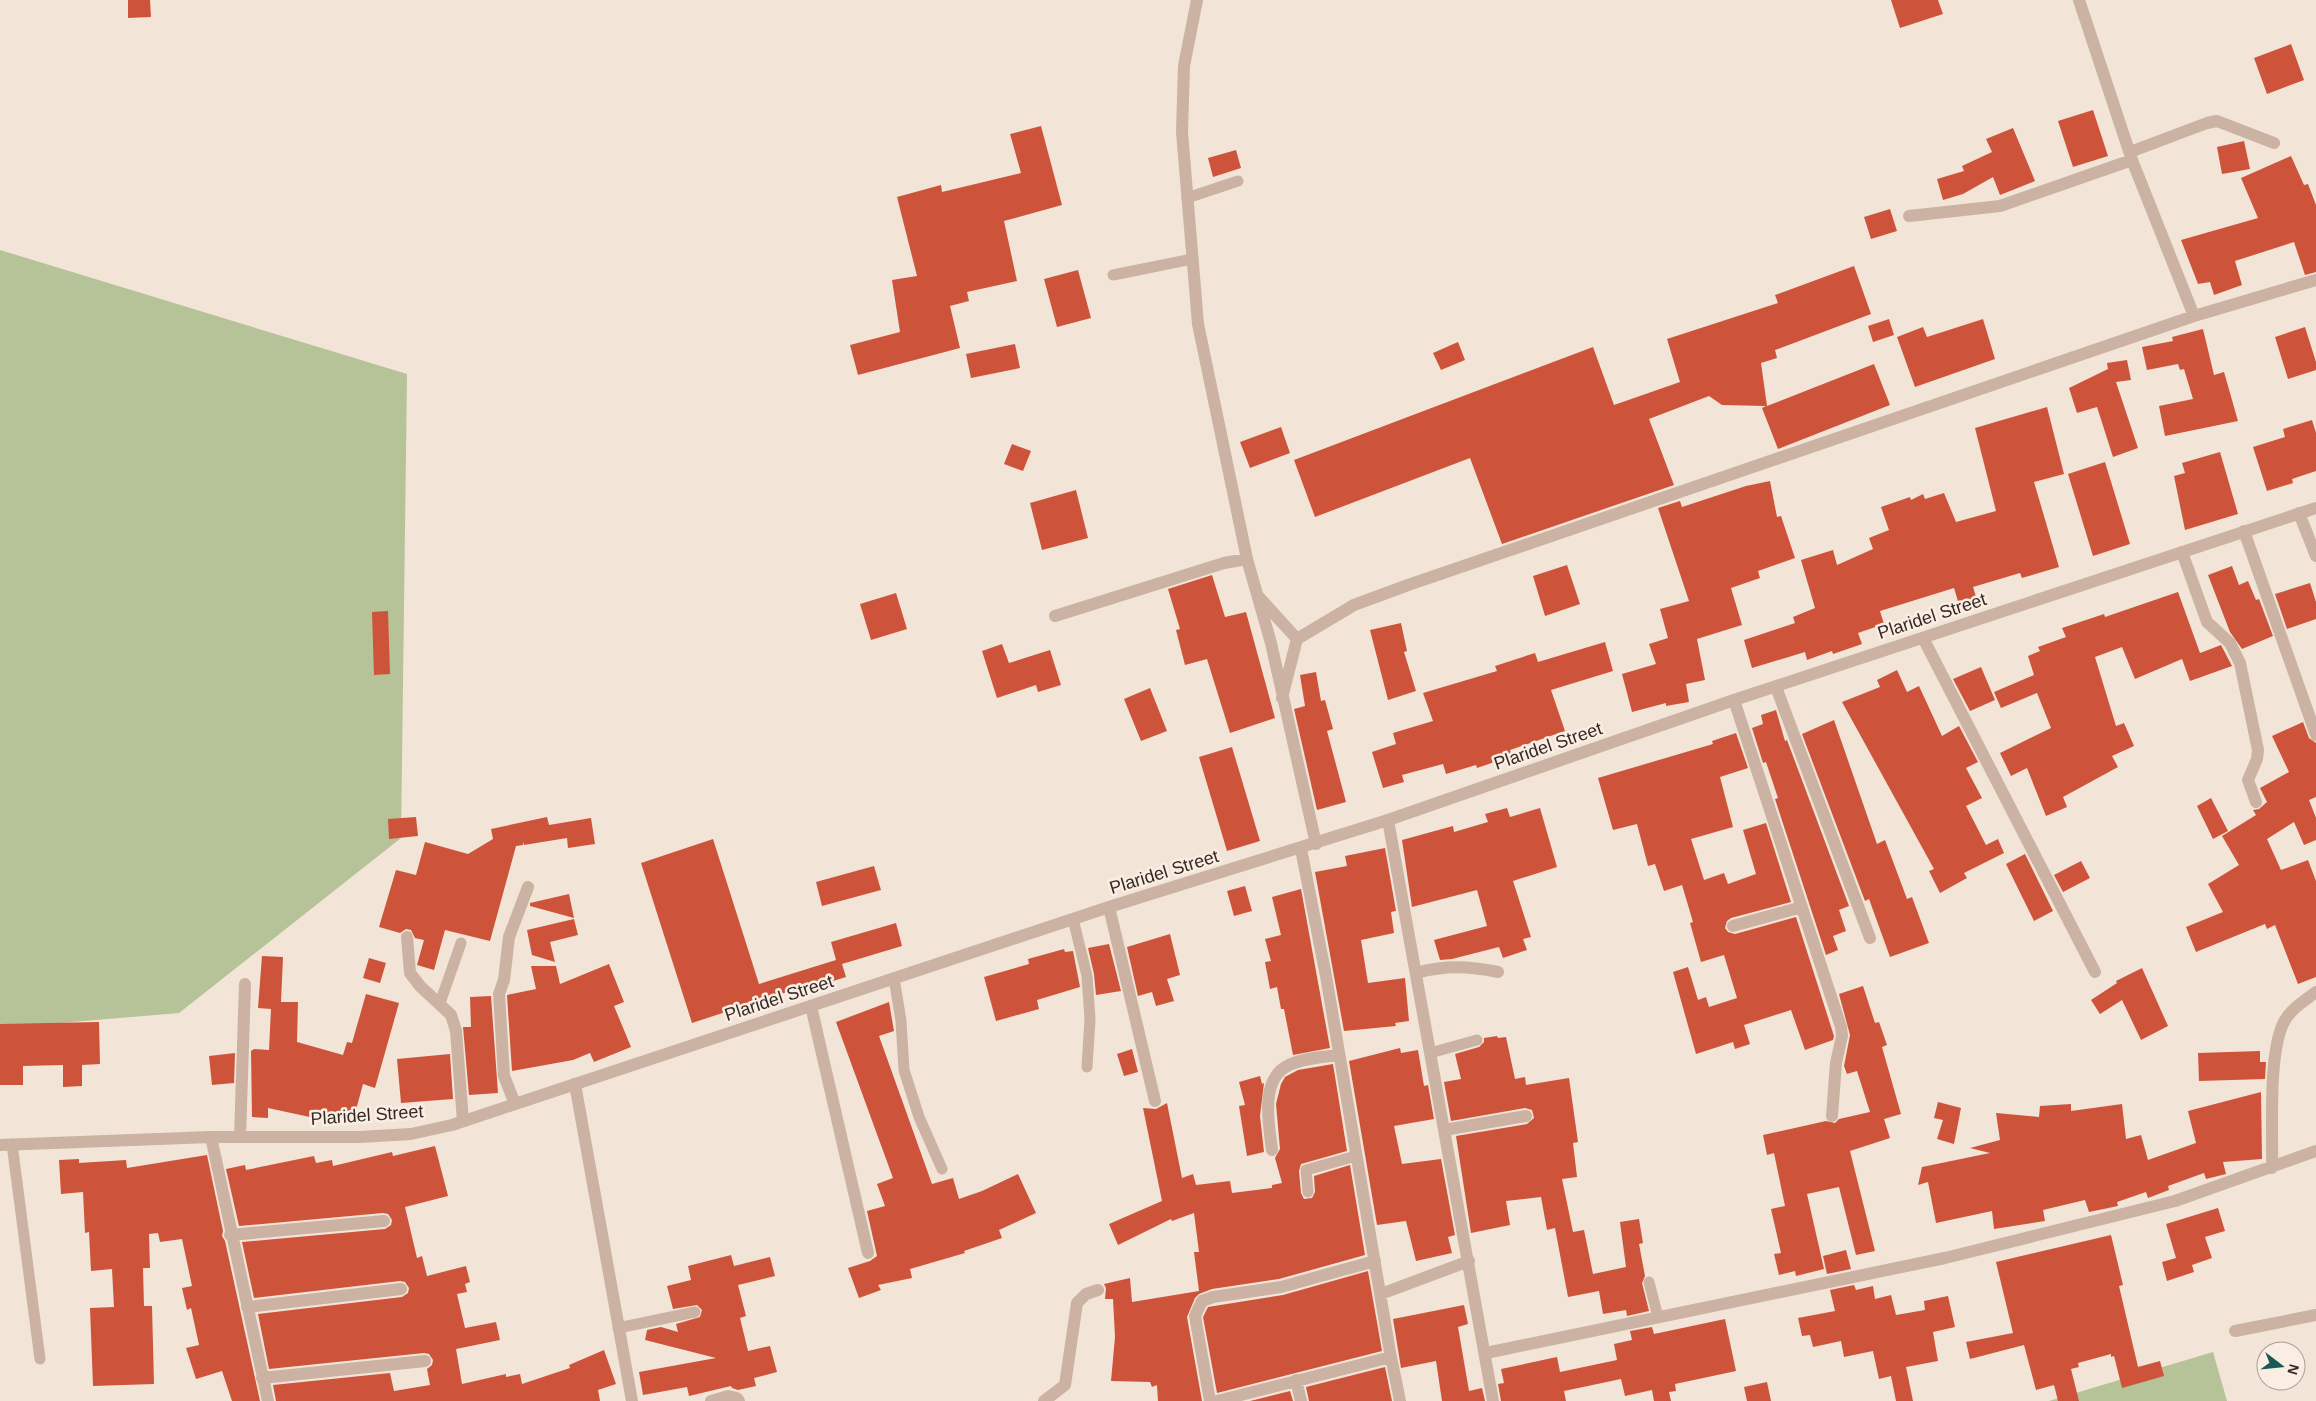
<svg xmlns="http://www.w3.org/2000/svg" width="2316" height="1401" viewBox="0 0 2316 1401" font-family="Helvetica,sans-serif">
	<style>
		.green { fill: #b6c297 }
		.building { fill: #cd543b }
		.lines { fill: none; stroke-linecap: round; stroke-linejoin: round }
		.service { stroke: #cbb2a3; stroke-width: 11 }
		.minor { stroke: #cbb2a3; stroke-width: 12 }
		.tertiary { stroke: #cbb2a3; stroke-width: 12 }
		.labels { text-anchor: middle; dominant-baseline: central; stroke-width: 5; stroke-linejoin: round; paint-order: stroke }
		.street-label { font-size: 18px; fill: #352925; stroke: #faeee4 }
	</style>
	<rect width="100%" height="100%" fill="#f2e4d7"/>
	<path class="green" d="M0,250L407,374L401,838L179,1013L0,1028Z
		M2213,1352L2227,1401H2049Z"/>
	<path class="building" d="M128,0H150L151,17L128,18Z
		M1891,0H1938L1943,14L1900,28Z
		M2291,44L2304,80L2267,94L2254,58Z
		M2093,110L2108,156L2073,167L2058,121Z
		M1041,126L1062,205L1004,221L1017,281L967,292L969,301L950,306L960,348L858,375L850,345L900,332L892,280L917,276L897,197L941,185L942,192L1021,173L1010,134Z
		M2013,128L2035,181L2000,195L1993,177L1963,194L1943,200L1937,179L1964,171L1962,166L1992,152L1986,139Z
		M2244,141L2250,169L2222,174L2217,147Z
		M1236,150L1241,168L1213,177L1208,158Z
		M2291,156L2304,185L2308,184L2316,205V272L2305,275L2294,242L2235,261L2242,285L2214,295L2210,282L2198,284L2181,240L2258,218L2241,178Z
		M1890,209L1897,231L1871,239L1864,217Z
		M1854,266L1871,314L1775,350L1777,358L1761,363L1767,406L1874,364L1890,405L1778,449L1762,408L1766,406L1722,405L1709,396L1649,419L1674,485L1502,544L1470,458L1315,517L1294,460L1593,347L1614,405L1680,382L1667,339L1778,303L1775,295Z
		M1078,270L1091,318L1057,327L1044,279Z
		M1889,319L1894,335L1873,342L1868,326Z
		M1983,319L1995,359L1915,387L1897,337L1923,327L1927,337Z
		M2305,327L2316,362V370L2288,379L2275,337Z
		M2203,329L2214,375L2224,372L2238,421L2165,436L2159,406L2193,399L2184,369L2180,370L2178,364L2147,370L2142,347L2173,341L2172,337Z
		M1458,342L1465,360L1441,370L1433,353Z
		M1015,344L1020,368L971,378L966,354Z
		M2127,360L2131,380L2116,382L2138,448L2113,457L2097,407L2077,413L2069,388L2108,369L2107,363Z
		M2047,407L2064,474L2034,482L2059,567L2022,578L2020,573L1973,587L1978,603L1960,608L1954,588L1880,611L1884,624L1858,633L1862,644L1833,654L1832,651L1807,660L1805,652L1752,668L1744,640L1795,623L1793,617L1815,608L1801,560L1833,550L1837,565L1873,549L1869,538L1889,530L1881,507L1910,497L1911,500L1923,494L1925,499L1944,493L1956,522L1996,511L1975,428Z
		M2312,420L2316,433V471L2292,479L2293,483L2267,491L2253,447L2285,437L2283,429Z
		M1281,427L1290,453L1250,468L1240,442Z
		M1012,444L1031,451L1023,471L1004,464Z
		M2220,452L2238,514L2185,530L2174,476L2185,473L2182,463Z
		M2105,462L2130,544L2093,556L2068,474Z
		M1770,481L1777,517L1781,516L1795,558L1758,571L1760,578L1731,588L1742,625L1697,639L1705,680L1686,684L1689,702L1666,706V703L1632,712L1622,674L1656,664L1649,644L1668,638L1660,609L1689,601L1658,508L1680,501L1682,507L1746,486Z
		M1076,490L1088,538L1042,550L1030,503Z
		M1567,565L1580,604L1545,616L1533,576Z
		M2232,566L2239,585L2248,581L2256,600L2259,599L2273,636L2242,649L2230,632L2208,575Z
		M1212,575L1225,617L1246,612L1275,718L1230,733L1207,659L1185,665L1176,630L1180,629L1168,589Z
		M2310,583L2316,602V619L2287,629L2275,594Z
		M2178,592L2200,653L2221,645L2232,666L2190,681L2182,659L2135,679L2122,647L2095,657L2116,726L2124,723L2134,746L2112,756L2118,767L2063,797L2067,807L2046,816L2027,768L2011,776L2000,753L2051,728L2037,693L2001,708L1994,692L2034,675L2028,656L2040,651L2038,647L2066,637L2062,628L2104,614L2105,617Z
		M896,593L907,629L871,640L860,604Z
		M388,611L390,674L374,675L372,612Z
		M1401,623L1407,651L1404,652L1416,691L1388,700L1370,630Z
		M1605,642L1613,671L1551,690L1565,731L1510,750L1512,756L1477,768L1476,765L1446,774L1443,764L1402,775L1404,782L1383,788L1372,752L1396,744L1393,733L1433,721L1423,693L1497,671L1495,666L1535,653L1538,662Z
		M1002,644L1009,663L1050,650L1061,685L1038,692L1036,685L997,698L982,651Z
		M1981,667L1995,700L1970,711L1953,679Z
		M1897,670L1907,692L1919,686L1942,736L1959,726L1978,762L1966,768L1982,798L1966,806L1986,845L1998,839L2004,853L1964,873L1967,878L1940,893L1929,871L1934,869L1842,702L1880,687L1877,680Z
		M1316,672L1321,701L1325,700L1333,729L1327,731L1346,802L1317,810L1294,709L1305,706L1300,675Z
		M1150,688L1167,731L1141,741L1124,699Z
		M1776,710L1785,741L1787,740L1849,906L1839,910L1846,931L1833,936L1838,950L1826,955L1775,799L1778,798L1766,762L1763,763L1752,728L1763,724L1761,715Z
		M1834,720L1877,844L1885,840L1907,899L1912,897L1929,943L1890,957L1869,899L1865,901L1802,734Z
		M2303,722L2309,738L2316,743V797L2309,800L2316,818V840L2304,845L2294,822L2267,839L2281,870L2308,860L2316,881V977L2298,984L2275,925L2267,929L2265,924L2196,952L2186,927L2223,912L2208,884L2239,865L2222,836L2256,815L2253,810L2259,809L2267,802L2260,788L2289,772L2272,736Z
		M1736,733L1748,768L1720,777L1733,827L1691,839L1704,880L1724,873L1728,884L1756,874L1743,830L1766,823L1791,902L1731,918L1727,921L1725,928L1728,932L1735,934L1796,917L1834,1036L1833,1040L1805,1050L1791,1010L1744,1025L1750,1044L1735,1049L1733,1042L1696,1054L1673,972L1688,967L1698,1000L1706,997L1709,1007L1737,998L1724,955L1701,962L1690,923L1693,922L1682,885L1664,891L1655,864L1648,866L1637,824L1613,830L1598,778L1713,744L1712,741Z
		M1232,747L1260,841L1227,851L1199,757Z
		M2211,798L2228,831L2213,839L2197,806Z
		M1507,808L1510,817L1540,808L1557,867L1513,881L1531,937L1523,939L1527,950L1503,958L1499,947L1452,959L1440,960L1434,940L1487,926L1477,890L1412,907L1402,840L1453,826L1454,832L1488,822L1485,814Z
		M416,817L418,836L389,839L388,819Z
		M547,817L549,825L591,818L595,844L568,848L567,838L524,845V842L523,845L516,846L490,941L445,930L434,970L417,965L424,940L415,938L411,930L406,929L400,933L379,927L396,870L416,875L425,842L468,854L493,839L491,829Z
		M713,839L759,984L836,960L831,942L896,923L902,946L842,964L846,977L791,994L790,991L692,1023L641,863Z
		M1385,848L1396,911L1391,912L1394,933L1361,940L1368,983L1405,978L1409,1021L1395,1023L1396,1026L1344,1031L1315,872L1347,866L1345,856Z
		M2025,854L2053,911L2034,921L2006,864Z
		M2081,861L2090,878L2063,892L2054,875Z
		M874,866L881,890L822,906L816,882Z
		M1245,886L1252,911L1234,916L1227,891Z
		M1301,889L1330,1048L1293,1055L1284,1009H1281L1277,987L1270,989L1265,962L1271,961L1265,939L1281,935L1272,897Z
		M569,894L574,918L530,906V903Z
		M574,919L578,935L550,942L555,962L532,955L527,930Z
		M1170,934L1180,975L1167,979L1174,1001L1156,1006L1152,992L1138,996L1127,947Z
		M1109,944L1121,991L1096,995L1094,974L1088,948Z
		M1064,949L1065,952L1073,951L1080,987L1037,1000L1039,1009L996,1021L984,977L1029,964L1028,959Z
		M262,956L283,957L281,1002H298L297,1042L343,1055L347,1042L352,1043L366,994L399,1003L375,1088L363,1084L353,1121L321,1112L319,1119L268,1108V1118L252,1117L251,1051L254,1049L269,1050L271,1009L258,1008Z
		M369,958L386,963L380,983L363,978Z
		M609,964L624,1002L614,1006L631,1047L594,1062L590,1053L573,1060L512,1071L507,995L536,989L531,966H556L560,984Z
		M2142,968L2168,1026L2141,1040L2122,1000L2100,1014L2091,1000L2117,983L2116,981Z
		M1863,986L1875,1023L1879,1022L1887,1045L1882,1047L1901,1114L1884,1119L1890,1138L1850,1151L1875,1251L1856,1255L1839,1187L1807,1194L1824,1269L1796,1276L1795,1271L1779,1275L1774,1254L1781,1253L1771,1209L1785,1206L1774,1153L1767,1155L1763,1135L1826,1121L1835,1123L1839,1119L1870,1112L1857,1071L1847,1074L1844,1066L1850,1035L1839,994Z
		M491,996L498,1093L469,1095L463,1027H471L470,997Z
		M889,1002L894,1031L879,1036L932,1184L953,1178L959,1199L982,1191L1018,1174L1036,1213L999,1230L1002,1238L964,1251L965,1253L910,1269L912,1278L878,1285L881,1290L859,1298L848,1268L870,1261L877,1256L867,1211L885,1206L877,1184L893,1178L836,1022Z
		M99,1022L100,1064L82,1065V1086L63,1087V1065L23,1066V1085H0V1024Z
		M1497,1036L1498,1038L1506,1037L1515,1079L1525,1077L1526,1085L1569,1078L1578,1142L1573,1143L1577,1177L1562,1179L1573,1232L1584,1230L1593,1274L1626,1267L1620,1222L1639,1219L1643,1243L1639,1244L1645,1276L1642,1283L1649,1311L1627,1316L1626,1310L1603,1314L1599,1291L1568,1297L1555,1228L1547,1230L1541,1197L1506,1201L1510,1225L1471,1233L1456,1136L1527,1124L1534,1118L1532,1110L1525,1108L1451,1121L1444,1082L1461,1079L1455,1054L1479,1047L1484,1042V1038Z
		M1400,1048L1401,1053L1418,1050L1424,1086L1428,1085L1434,1119L1394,1126L1402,1164L1441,1159L1455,1235L1448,1237L1452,1253L1416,1261L1406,1221L1377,1225L1349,1061Z
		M1132,1049L1138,1072L1124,1076L1117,1054Z
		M2260,1051V1062H2266L2265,1079L2199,1081L2198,1053Z
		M235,1053L234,1083L212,1085L209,1056Z
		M450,1054L453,1099L401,1103L397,1059Z
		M1333,1064L1347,1151L1301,1164L1299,1171L1301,1193L1304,1199L1312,1198L1315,1192L1314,1176L1350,1165L1365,1255L1279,1279L1212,1289L1199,1294L1195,1298L1187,1317L1202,1401H1158L1157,1385L1152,1387L1150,1382L1111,1381L1115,1337L1113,1299H1105L1106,1288L1104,1284L1130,1278L1132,1302L1199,1291L1194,1252H1199L1194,1213L1172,1221L1171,1219L1118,1245L1109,1224L1162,1201L1143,1108L1156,1109L1167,1103L1182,1178L1193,1174L1196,1185L1230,1181L1232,1193L1272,1188V1185L1282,1183L1275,1158L1280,1149L1276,1104L1281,1084L1285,1077L1298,1070Z
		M1260,1076L1262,1084L1264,1083L1260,1116L1264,1152L1247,1156L1239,1106L1245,1105L1239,1082Z
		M2261,1092L2262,1159L2223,1162L2226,1174L2206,1179L2204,1173L2168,1186L2169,1190L2148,1198L2146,1192L2117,1202L2118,1206L2089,1212L2085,1200L2043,1210L2045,1221L1994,1229L1992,1211L1936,1223L1928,1182L1918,1185L1922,1167L1990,1153L1970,1148L2000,1140L1996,1113L2039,1117L2040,1106L2071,1104V1111L2122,1104L2126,1139L2141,1135L2148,1160L2196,1143L2188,1111Z
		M1938,1102L1961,1108L1954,1144L1937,1139L1943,1120L1934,1118Z
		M435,1146L448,1196L405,1207L417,1258L422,1256L427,1276L466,1266L470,1282L465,1284L467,1292L457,1294L465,1328L496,1322L500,1340L456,1349L462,1384L506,1374V1377L520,1374L522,1384L570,1368L569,1365L604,1350L616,1384L598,1390L600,1401H276L273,1385L390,1373L394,1391L430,1385L427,1369L432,1365L433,1360L429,1354L424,1353L269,1369L258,1314L402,1297L408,1293L409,1288L405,1282L400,1281L254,1298L242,1242L385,1229L391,1225L392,1220L388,1214L383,1213L239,1226L226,1169L245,1165L246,1170L314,1156L316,1163L332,1160L333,1166L392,1152L393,1156Z
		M207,1155L223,1231L222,1236L225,1241L260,1401H232L222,1371L196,1379L186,1348L199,1345L191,1308L187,1310L182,1288L192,1286L182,1239L160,1242L158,1233L149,1234L150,1268H143L144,1306H152L154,1384L93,1386L90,1308L114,1307L112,1269L91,1271L89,1232L85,1233L83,1192L61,1194L59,1160L79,1159V1163L126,1160L127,1168Z
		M2218,1208L2225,1231L2205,1237L2212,1258L2192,1265L2194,1272L2167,1281L2162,1262L2176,1258L2166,1224Z
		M2111,1235L2123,1285L2119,1286L2138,1367L2160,1361L2164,1376L2122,1388L2114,1356L2111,1357V1354L2078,1363L2079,1367L2071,1369L2079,1401H2058L2054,1385L2036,1390L2024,1345L1970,1359L1966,1342L2013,1333L1996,1262Z
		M1846,1250L1851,1269L1827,1274L1823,1256Z
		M731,1255L734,1266L770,1257L775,1276L738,1285L746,1316L740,1318L748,1351L770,1346L777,1372L754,1378L756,1386L738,1390L732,1388L731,1386L689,1396L687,1387L643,1395L639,1372L716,1358L645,1340L647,1330L661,1327L678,1332L676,1324L700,1317L702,1310L697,1305L673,1309L667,1286L691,1280L688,1266Z
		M1368,1271L1382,1351L1217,1393L1203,1317L1208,1307L1283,1295Z
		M1854,1285L1856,1290L1873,1286L1875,1299L1891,1295L1896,1315L1925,1310L1924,1301L1948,1296L1955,1327L1933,1332L1938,1361L1906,1367L1913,1401H1896L1891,1376L1879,1379L1873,1351L1844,1357L1841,1341L1813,1347L1810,1335L1802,1336L1798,1318L1835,1311L1830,1290Z
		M1464,1305L1468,1324L1458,1327L1469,1391L1482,1388L1485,1401H1442L1436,1361L1401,1368L1393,1319Z
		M1725,1319L1736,1371L1675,1384L1676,1391L1669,1392L1671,1401H1654L1652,1390L1625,1396L1621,1379L1564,1391L1566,1401H1501L1498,1384L1504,1383L1501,1369L1557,1357L1560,1372L1617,1360L1614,1344L1632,1340L1630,1331L1652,1327L1654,1334Z
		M1385,1367L1392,1401H1309L1306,1387Z
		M1767,1382L1771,1401H1747L1744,1387Z
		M1290,1391L1293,1401H1250Z"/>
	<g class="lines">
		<path class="service" d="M1187,198L1238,181
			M1113,275L1192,259
			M1073,919L1087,976L1090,1019L1087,1067
			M894,978L901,1021L904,1070L919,1117L942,1169
			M440,1003L461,943
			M1430,1053L1477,1040
			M12,1144L40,1359
			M1308,1192L1306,1170L1356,1156
			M1649,1282L1658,1317
			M618,1328L695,1312"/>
		<path class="minor" d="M1197,0L1184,66L1182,132L1198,324L1247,559L1271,643L1316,844
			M2079,0L2132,160
			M2130,152L2207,123L2217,121L2274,143
			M1909,216L2000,206L2132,160L2194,316
			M2299,513L2316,556
			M2244,531L2316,735
			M2182,552L2207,622L2230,643L2240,663L2258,750L2257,759L2248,780L2256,802
			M1258,596L1297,639
			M1055,616L1224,563L1247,559
			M1923,638L2095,972
			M1776,687L1870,938
			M1282,698L1297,639L1354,605L1408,585L2194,316L2316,280
			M1734,700L1841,1027L1842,1036L1836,1063L1832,1116
			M1388,820L1493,1401
			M1301,849L1326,976L1391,1358
			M1109,907L1155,1101
			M1733,926L1802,907
			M407,937L410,973L420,986L451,1015L456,1031L463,1121
			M1416,973C1445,965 1469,966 1498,972
			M811,1006L868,1253
			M575,1084L632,1401
			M515,1104L504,1076L499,994L504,980L509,937L528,887
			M1444,1130L1526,1116
			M211,1137L268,1401
			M240,1137L245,984
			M1272,1150C1269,1125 1259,1079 1289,1065C1304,1058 1322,1057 1338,1055
			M2272,1168C2273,1130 2268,1057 2283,1024C2289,1010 2304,1001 2316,992
			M230,1235L384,1221
			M1381,1294L1469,1261
			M247,1307L401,1289
			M2235,1331L2316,1315
			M1486,1353L1945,1258L2175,1201L2316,1151
			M262,1378L425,1361
			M1296,1380L1301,1401
			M711,1401L728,1396L737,1398L739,1401
			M1044,1401L1065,1385L1077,1303L1086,1294L1098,1290
			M1210,1401L1195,1316L1202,1301L1213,1297L1281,1287L1375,1261
			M1217,1401L1391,1357L1400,1401"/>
		<path class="tertiary" d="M0,1145L211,1137H360L411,1134L452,1125L1109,907L1388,820L1734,700L2316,508"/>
	</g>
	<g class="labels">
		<g class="street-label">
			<text transform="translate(1932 616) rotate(-18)">Plaridel Street</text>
			<text transform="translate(1548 746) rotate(-19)">Plaridel Street</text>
			<text transform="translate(1164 872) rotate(-17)">Plaridel Street</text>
			<text transform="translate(779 998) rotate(-18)">Plaridel Street</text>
			<text transform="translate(367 1115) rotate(-4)">Plaridel Street</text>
		</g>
	</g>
	<g transform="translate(2281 1366) rotate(106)"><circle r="24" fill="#faeee4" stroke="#ab9f98"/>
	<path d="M0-4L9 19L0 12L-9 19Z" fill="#195958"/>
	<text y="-8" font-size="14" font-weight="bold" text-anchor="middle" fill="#352925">N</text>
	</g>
</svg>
